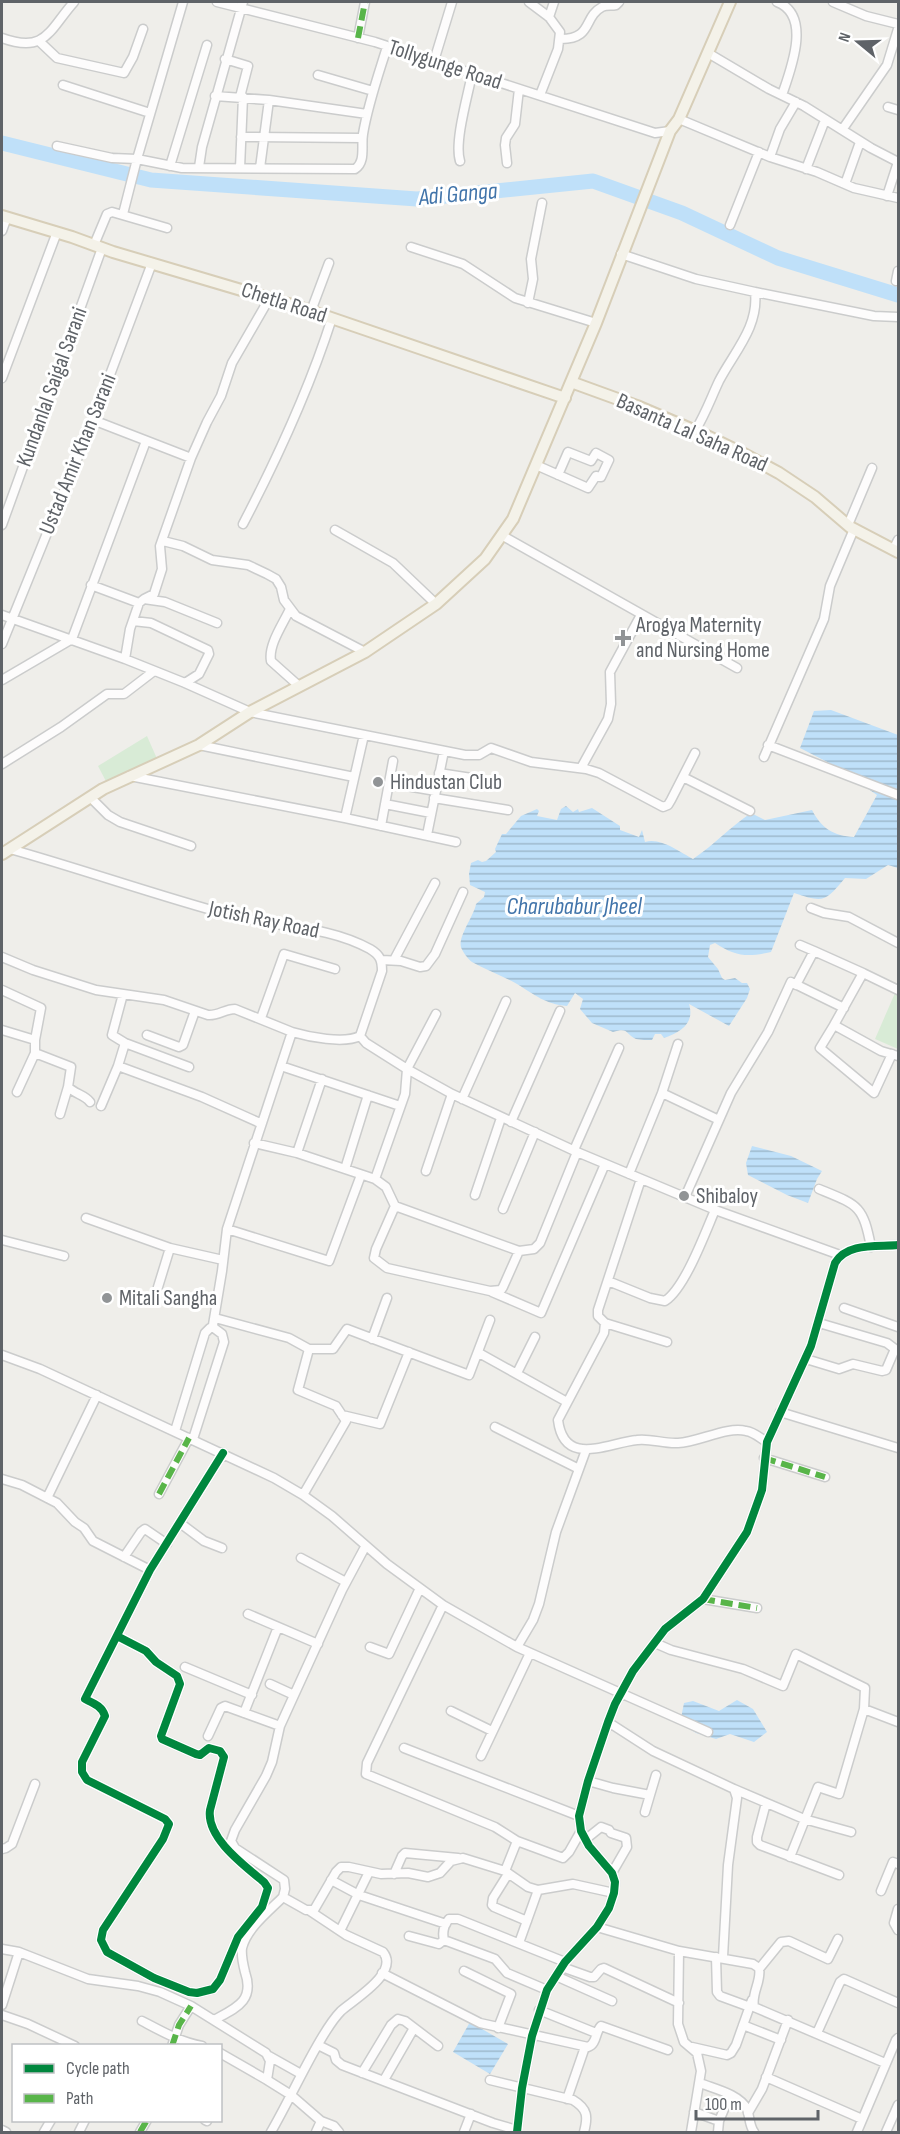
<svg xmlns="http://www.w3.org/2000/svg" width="900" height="2134" viewBox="0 0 900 2134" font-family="'Sofia Sans Condensed',sans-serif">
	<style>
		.green { fill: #d8ebd6 }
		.water { fill: url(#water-rules) }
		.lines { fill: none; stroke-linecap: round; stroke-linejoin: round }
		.river { stroke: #bfe0f9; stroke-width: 15 }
		.minor-casing { stroke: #cbcccc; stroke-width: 11 }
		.major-casing { stroke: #d7ceb8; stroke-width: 14 }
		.minor { stroke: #fdfcfc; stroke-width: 8 }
		.major { stroke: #f4f2e9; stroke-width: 10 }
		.quiet { stroke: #58b549; stroke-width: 6; stroke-dasharray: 12 6; stroke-linecap: butt }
		.cycleway-casing { stroke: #fff; stroke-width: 11 }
		.cycleway { stroke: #00873e; stroke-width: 8 }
		.poi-dot { fill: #919496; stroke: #fff; stroke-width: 2 }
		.labels { text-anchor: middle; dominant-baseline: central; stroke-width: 6; stroke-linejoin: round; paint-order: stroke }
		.street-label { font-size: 22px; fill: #5f6368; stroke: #fff }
		.poi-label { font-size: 22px; fill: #5f6368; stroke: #fff; text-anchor: start }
		.water-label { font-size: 24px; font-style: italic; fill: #4174aa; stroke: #fff }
	</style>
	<defs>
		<pattern id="water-rules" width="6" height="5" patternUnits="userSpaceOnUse" patternTransform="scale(1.5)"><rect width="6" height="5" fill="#bfe0f9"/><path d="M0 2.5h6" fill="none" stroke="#9eb9cd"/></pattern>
	</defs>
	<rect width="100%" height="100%" fill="#efeeea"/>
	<path class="green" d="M147,736L158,761L110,789L98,766Z
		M895,993L898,994V1049L875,1039Z"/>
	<path class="water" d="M831,710L898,735V868L888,865L866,879L845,878C825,902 824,903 794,893L771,952C748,957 736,957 715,943L710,945L708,957L718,969L722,978L725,980L735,978L742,983H747L750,989L747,998L729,1026L689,1004C695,1023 681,1032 664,1038L661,1034H655L652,1040C648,1040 640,1040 636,1039C625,1034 629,1027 613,1032L592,1023L580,1009L583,999L575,993L567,1006C545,1004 535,995 517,984C503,976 486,970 472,962C468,959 462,951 461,947C458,936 474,916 476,904L484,897L485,892L470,885L469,874L471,863L478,860L482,862L486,861L496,852L495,849L502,834H506L521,816L537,809L539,811L537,816L557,820L561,809L566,806L573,812L578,809L579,812L592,808L620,826V830L639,837L642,830L645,842C660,837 680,852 693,859C714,845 730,827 751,813L765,820L812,810C821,828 834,836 854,837L877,795L835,766L800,748L814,711Z
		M752,1146L791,1156L822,1171L817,1179L808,1203L787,1195L748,1175L746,1163Z
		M737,1700L753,1709L767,1732L754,1742L730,1734L716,1739L696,1733L680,1723L684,1703L693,1701L719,1711Z
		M470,2022L508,2044L490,2074L453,2052Z"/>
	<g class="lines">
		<path class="river" d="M2,143L151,180L417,199L593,181L682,213L778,258L898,295"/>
		<g class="minor-casing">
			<path id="minor" d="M217,2L375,42L655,133L670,131
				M529,2L549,17L560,32L558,49L540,95
				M777,2C812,15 791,69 782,95
				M833,2L866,16L898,24
				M549,17L554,2
				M2,38C46,54 49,30 74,2
				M358,38L365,2
				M561,39C593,39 583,17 602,7C606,5 611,6 616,5L619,2
				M39,41L57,58L124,73L133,57L143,29
				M708,53L769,89L804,106L871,148L898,162
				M225,59L248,66L240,97
				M434,61L452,2
				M318,75L373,91
				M63,85L150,113
				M215,96L269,100L260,168
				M269,100L367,114
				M888,107L898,110
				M679,119L770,157L780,129L796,102
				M842,130L887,65L898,29
				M241,137L362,138
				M57,146L112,158L137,159L182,168L355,169C366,162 361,146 363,134C368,104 378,76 387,47
				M770,157L817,172L854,188L898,198
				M460,161C454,142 468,95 472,74
				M507,163L505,145L506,138L515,124L519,89
				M170,166L207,45
				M199,167L202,147L243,2
				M240,168L243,97
				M806,169L825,120
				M845,184L860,142
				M887,196L898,162
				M123,214L137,159L183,2
				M730,225L759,152
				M2,231L7,217
				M94,245L107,214L112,212L167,228
				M411,247L463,264L515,298L596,323
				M621,254L696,279L755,292
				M896,281L898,271
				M528,303L533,279L531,259L542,203
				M311,311L329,263
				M2,378L57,232
				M93,420L191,458L207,422L221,396L232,363L269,299
				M695,431C705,415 711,398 719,381C734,352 759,327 755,292L874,316L898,317
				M536,465L588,488L596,476L601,477L609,460L596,453L591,461L568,452L558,475
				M243,524C278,457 309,390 332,318
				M2,525L102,248
				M848,525L872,468
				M335,530L393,563L436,604
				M503,536L737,668
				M163,541L183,546L212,560L248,565L267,574L276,579L281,587L284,600L296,616L365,652
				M893,550L898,540
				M91,585L139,603L144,599L165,602L217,623
				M144,599L154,594L162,569L160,546L191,458
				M290,609C283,624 268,645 271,661L299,686
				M2,615L125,659L185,683L250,712L465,755H479L491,748L531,762L586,769L599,773L663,807L668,805L671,800L695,753
				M133,621L151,623L208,650L209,654L199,674L185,683
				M2,644L93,420L152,263
				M125,659L130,629L139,603
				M2,680L72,639L146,441
				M199,745L354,777
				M768,745L898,795
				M764,757L824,619L830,586L854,529
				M2,764L61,727L107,694H124L154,671
				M581,768L608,719L611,704L610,672L641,615
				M439,773L478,779
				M130,776L345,818L456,842
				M683,777L750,811
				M389,783L436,791
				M91,798L108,815L120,822L191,846
				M434,798L508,810
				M385,804L431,813
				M345,818L364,735
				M381,826L393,761
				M427,835L444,751
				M10,849C85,870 158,896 233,916C278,928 326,925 370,949C380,955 382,960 382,971L360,1036L366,1043L407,1069L436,1014
				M811,908L824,913L849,917L898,943
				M800,945L814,951
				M2,957L33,970L96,990L164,1000L208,1015C218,1016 225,1009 235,1009L292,1032
				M382,960L401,961L420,967L426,966L435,954L463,892
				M394,960L435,883
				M796,985L814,951L863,973
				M2,990L41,1008L35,1040
				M898,990L863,973L834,1025L881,1051L898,1056
				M123,994L112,1035L125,1043L189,1067
				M261,1018L284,954L335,969
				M834,1025L820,1048L874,1093L892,1054
				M2,1030L35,1040V1053L71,1067L68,1087C75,1094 85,1095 90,1102
				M147,1035L179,1047L183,1045L195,1011
				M118,1066L125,1043
				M281,1066L400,1106
				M17,1092L35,1053
				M662,1093L719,1120
				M462,1099L506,1001
				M101,1106L118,1066L202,1097L260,1123
				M60,1114L68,1087
				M511,1122L560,1011
				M254,1143L297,1153L375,1179L405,1094L407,1069L452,1094L577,1152L718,1211L840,1255
				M574,1150L619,1048
				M297,1153L322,1079
				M345,1169L368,1095
				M426,1171L452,1094
				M629,1174L662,1093L678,1044
				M375,1179L386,1187L395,1206L519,1251L534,1249L540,1243L577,1152
				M641,1179L598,1310V1316L605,1323L604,1333L558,1420C564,1468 607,1443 637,1440C650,1438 664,1444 678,1443C699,1442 727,1426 746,1431C754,1432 760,1438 767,1442
				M819,1189C858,1205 863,1205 871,1247
				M475,1195L501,1118
				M685,1197L731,1093L768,1032L791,982L844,1008
				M395,1206L376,1249L374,1258L387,1268L490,1291L501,1290L503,1287L519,1251
				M503,1209L535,1132
				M86,1218L170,1248L223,1260
				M227,1229L329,1261L361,1175
				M2,1240L64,1256
				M608,1281L650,1298L665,1301C685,1288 705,1233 715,1210
				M158,1287L170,1248
				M492,1292L541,1313L605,1164
				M844,1308L898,1327
				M215,1318L289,1338L309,1349H333L347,1329L469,1375L490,1320
				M605,1323L667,1342
				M372,1339L387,1298
				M479,1353L567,1402
				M2,1355L40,1369L274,1478L303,1495L332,1516L387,1564L443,1605L517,1647L708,1732
				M806,1359L839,1369L853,1364L882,1371L886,1370L895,1349L887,1343L819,1323
				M517,1373L535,1337
				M780,1412L898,1448
				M342,1415L380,1424L409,1352
				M495,1427L579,1469
				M175,1431L205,1333L210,1328H214
				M193,1439L224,1342L222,1334L214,1328L213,1325L222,1271L227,1229L292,1032C309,1037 344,1044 360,1036
				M764,1458L825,1477
				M2,1479L22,1485L57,1503L75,1522L84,1528L93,1541L150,1570
				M159,1494L189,1438
				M303,1495L346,1421L336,1406L298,1390L309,1349
				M47,1498L97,1395
				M180,1523L204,1541L222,1548
				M124,1557L141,1532L145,1529L167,1544
				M301,1558L346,1582
				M703,1599L757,1608
				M443,1605L367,1763L366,1774L495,1827L517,1841L505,1871
				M248,1614L318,1644
				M117,1636L146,1651L156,1662L177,1676L180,1684L161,1736L162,1739L196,1754L200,1755L209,1748L220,1751L224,1757L210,1810C206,1838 245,1866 264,1882L268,1888L262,1907L238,1937L220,1980L213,1989L197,1993L189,1992L154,1978L107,1952L101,1940L103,1930L163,1839L169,1824L165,1819L87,1780L82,1772V1762L105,1716C102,1706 93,1703 85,1699L150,1570L223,1453
				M655,1643L671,1650L743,1669L783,1686L796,1654L865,1688L864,1709L839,1794L818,1787L790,1857
				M370,1647L389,1654L420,1588
				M517,1647L533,1620L539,1604L556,1532L586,1450
				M185,1667L252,1695
				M270,1684L294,1695
				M864,1709L898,1722
				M451,1711L492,1731
				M244,1713L278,1627
				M608,1722L653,1751L734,1789L737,1798L728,1865L723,1957
				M208,1736L221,1708L225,1706L280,1726
				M404,1748L579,1816
				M481,1756L530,1653
				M588,1781L613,1788L650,1795L645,1812
				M734,1789L804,1819L851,1832
				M650,1795L656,1775
				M766,1803L757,1837V1842L760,1845L839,1875
				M586,1839L601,1827L609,1830L611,1833L626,1838L627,1847L612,1873
				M517,1841L563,1858L569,1852L581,1831
				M2,1849L6,1848L12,1844L35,1784
				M394,1874L402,1856L405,1853L458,1858
				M508,1874L493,1898L492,1905L494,1907L527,1921
				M331,1880L359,1895L446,1924
				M881,1891L893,1862L898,1864
				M283,1897L306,1910H314L336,1872L341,1867H349L381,1874L408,1873L428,1877L440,1873L451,1861L463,1858L505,1871L528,1887L538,1890L573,1884L614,1893
				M898,1909L894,1923L898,1930
				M597,1927L679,1951L753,1964L759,1968C762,1981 751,1993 754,2007L885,2063
				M340,1931L369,1872
				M409,1936L435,1943L439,1944L444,1940
				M519,1943L538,1890
				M2,1949L19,1952
				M679,1951L678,2024L684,2042L697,2053L701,2071L691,2132
				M716,1957L717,1992L720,1996L750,2007
				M562,1967L590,1977H594L601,1969L604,1968L679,2003
				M759,1969L781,1942L789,1941L828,1959L838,1939
				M464,1971L511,1994L498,2028
				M382,1973L480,2023L588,2047C597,2044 595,2032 601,2026L668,2050
				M556,1976L612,2001
				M547,1990L507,1973L495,1959L444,1940C442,1932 444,1925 449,1919H458L565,1962
				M2,2005L19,1952L88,1979L138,1986L160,1992L191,2006L266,2053L270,2061L267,2080L291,2095L321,2121L334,2126L339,2132
				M539,2010L596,2033
				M2,2015L28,2024L75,2046
				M214,2020C236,2008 255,2001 245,1972C243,1964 241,1956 242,1948C247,1928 269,1911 283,1897L285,1889L284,1880L235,1848L231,1841L235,1830L266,1776L272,1762L280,1726L342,1590L365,1547
				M142,2021C161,2031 180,2042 202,2046
				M743,2025L781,2040
				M817,2033L840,1982L844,1979L898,2003
				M318,2045L334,2053L336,2060L342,2065L493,2123L517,2130
				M172,2046L179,2025L191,2006
				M692,2047L727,2055L731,2053L736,2045L752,2000
				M220,2053L267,2080
				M269,2056L301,2074
				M362,2073L391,2025L398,2019L405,2021L438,2046
				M766,2077L862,2119
				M384,2080L414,2028
				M490,2080L573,2100C588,2109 588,2117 584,2132
				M700,2083C715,2089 739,2094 747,2109C750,2117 749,2125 754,2132
				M567,2099L585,2047
				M694,2112L719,2121
				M748,2113L762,2089L788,2020
				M205,2120L207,2121
				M2,2130L6,2132
				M44,2132L51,2120
				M79,2132L85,2120
				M140,2132L147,2120
				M271,2132C287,2104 301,2074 317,2046C324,2034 331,2021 341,2011C353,2000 400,1973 383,1952L346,1935L310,1911
				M316,2132L321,2121
				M464,2132L471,2114
				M517,2132L522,2088L532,2036L547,1990L565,1962L597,1927L609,1908L614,1893L615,1882L612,1873L589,1846L581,1831L579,1816L588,1781L608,1722L615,1704L633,1671L665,1629L703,1599L747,1532L762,1490L767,1442L811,1346L835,1263C847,1242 878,1247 898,1245
				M718,2132L719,2121L730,2095
				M857,2132L896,2040L898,2038
				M886,2132L898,2105"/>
		</g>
		<g class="major-casing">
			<path id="major" d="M2,216L72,237L113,252L302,308L565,398
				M571,382L637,406L705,435L742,453L779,473L815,497L850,527L898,552
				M2,854L103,789L199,745L250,712L365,652L436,604L485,559L513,519L596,323L670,131L679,119L730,2"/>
		</g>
		<use href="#minor" class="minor"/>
		<use href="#major" class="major"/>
		<path class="quiet" d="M358,38L365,2
			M764,1458L825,1477
			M159,1494L189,1438
			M703,1599L757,1608
			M172,2046L179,2025L191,2006
			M140,2132L147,2120"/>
		<g class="cycleway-casing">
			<path id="cycleway" d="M117,1636L146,1651L156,1662L177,1676L180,1684L161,1736L162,1739L196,1754L200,1755L209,1748L220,1751L224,1757L210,1810C206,1838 245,1866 264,1882L268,1888L262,1907L238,1937L220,1980L213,1989L197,1993L189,1992L154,1978L107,1952L101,1940L103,1930L163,1839L169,1824L165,1819L87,1780L82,1772V1762L105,1716C102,1706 93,1703 85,1699L150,1570L223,1453
				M517,2132L522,2088L532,2036L547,1990L565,1962L597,1927L609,1908L614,1893L615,1882L612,1873L589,1846L581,1831L579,1816L588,1781L608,1722L615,1704L633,1671L665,1629L703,1599L747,1532L762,1490L767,1442L811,1346L835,1263C847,1242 878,1247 898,1245"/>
		</g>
		<use href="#cycleway" class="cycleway"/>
	</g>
	<g class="poi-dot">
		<path d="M620 629h6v6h6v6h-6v6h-6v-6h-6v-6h6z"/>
		<circle cx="378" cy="782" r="6"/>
		<circle cx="684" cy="1196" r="6"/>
		<circle cx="107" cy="1298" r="6"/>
	</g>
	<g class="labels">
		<g class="street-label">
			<text transform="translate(445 65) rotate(18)">Tollygunge Road</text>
			<text transform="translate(284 303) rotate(18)">Chetla Road</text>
			<text transform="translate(52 387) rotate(-70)">Kundanlal Saigal Sarani</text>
			<text transform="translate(692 433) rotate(24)">Basanta Lal Saha Road</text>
			<text transform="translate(78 454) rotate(-68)">Ustad Amir Khan Sarani</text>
			<text transform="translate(264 920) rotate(12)">Jotish Ray Road</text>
		</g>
		<g class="poi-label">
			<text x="636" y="625">Arogya Maternity<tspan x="636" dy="25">and Nursing Home</tspan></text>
			<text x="390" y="782">Hindustan Club</text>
			<text x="696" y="1196">Shibaloy</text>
			<text x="119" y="1298">Mitali Sangha</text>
		</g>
		<g class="water-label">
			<text transform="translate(458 194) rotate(-5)">Adi Ganga</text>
			<text x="574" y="906">Charubabur Jheel</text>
		</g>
	</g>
	<rect width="900" height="2134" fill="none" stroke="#5f6368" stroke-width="6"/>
	<rect x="12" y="2044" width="210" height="78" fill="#ffffff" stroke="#bfc1c3" stroke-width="1.5"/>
	<rect x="24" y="2064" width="30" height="9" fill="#00873e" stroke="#bfc1c3" stroke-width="1.5"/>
	<text x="66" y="2074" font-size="18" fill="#5f6368">Cycle path</text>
	<rect x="24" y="2094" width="30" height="9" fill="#58b549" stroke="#bfc1c3" stroke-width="1.5"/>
	<text x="66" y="2104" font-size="18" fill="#5f6368">Path</text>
	<g transform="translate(858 42) rotate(289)" stroke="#ffffff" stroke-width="4.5" paint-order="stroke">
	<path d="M0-4.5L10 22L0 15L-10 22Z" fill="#5f6368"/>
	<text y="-9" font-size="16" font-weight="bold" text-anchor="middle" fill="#5f6368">N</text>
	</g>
	<path d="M696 2110v9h122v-9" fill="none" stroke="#5f6368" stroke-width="3"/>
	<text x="705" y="2110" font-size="18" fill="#5f6368" stroke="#ffffff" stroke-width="4.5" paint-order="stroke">100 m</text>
</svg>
